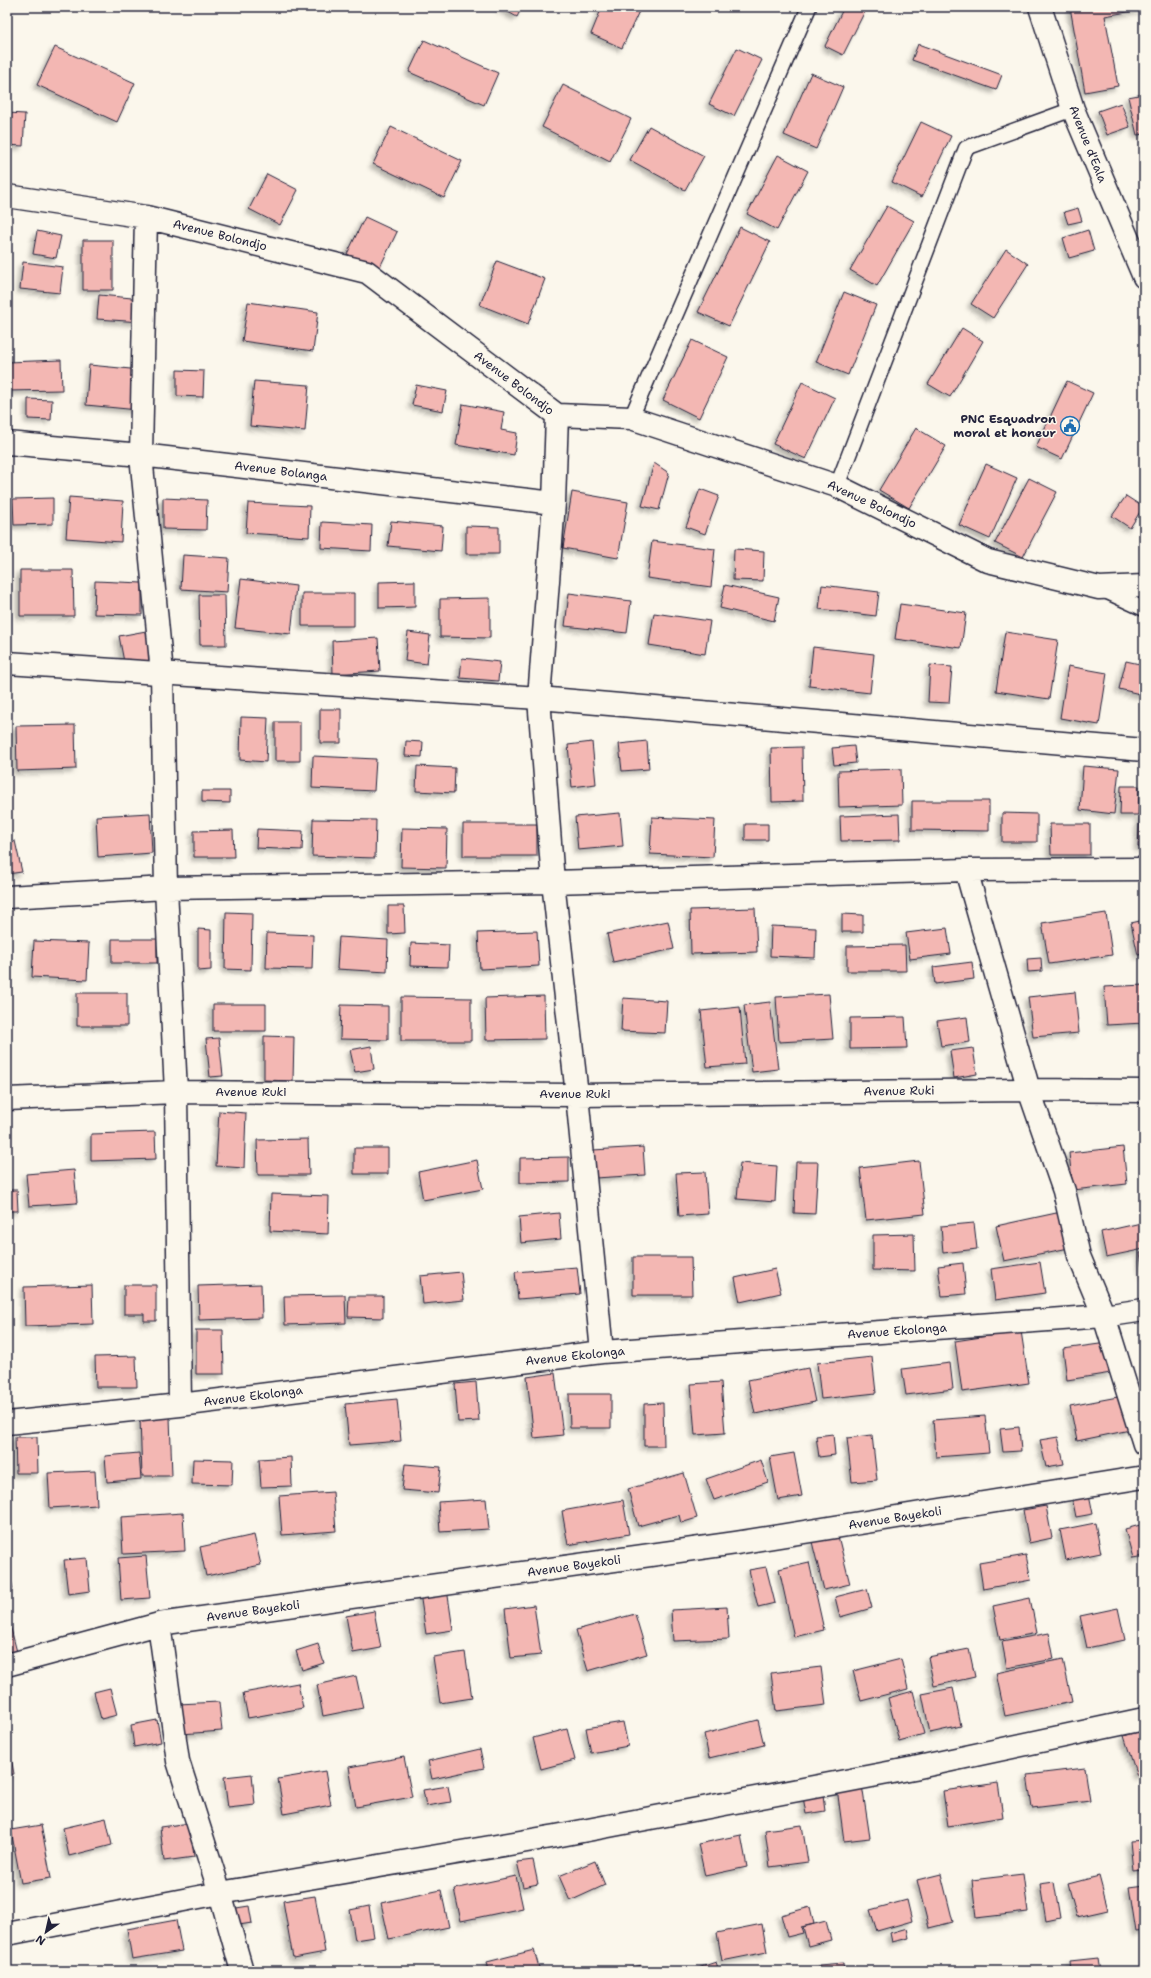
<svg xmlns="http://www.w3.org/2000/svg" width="1151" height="1978" viewBox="0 0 1151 1978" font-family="'Shantell Sans',sans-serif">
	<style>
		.building { fill: #f3b7b3; stroke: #22223b; filter: url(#shadow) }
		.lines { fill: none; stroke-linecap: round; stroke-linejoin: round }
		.service-casing { stroke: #22223b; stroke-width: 17 }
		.minor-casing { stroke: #22223b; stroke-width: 25 }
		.tertiary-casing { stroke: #22223b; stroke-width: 25 }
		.service { stroke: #fbf7ec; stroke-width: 14 }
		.minor { stroke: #fbf7ec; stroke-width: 22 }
		.tertiary { stroke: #fbf7ec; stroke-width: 22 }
		.labels { text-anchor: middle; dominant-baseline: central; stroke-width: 3; stroke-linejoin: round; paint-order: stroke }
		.street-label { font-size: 12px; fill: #22223b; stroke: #fbf7ec }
		.poi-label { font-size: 12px; font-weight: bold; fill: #22223b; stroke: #fbf7ec; text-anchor: end }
	</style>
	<defs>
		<filter id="shadow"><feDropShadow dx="-3.5" dy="3.5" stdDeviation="2" flood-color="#0004"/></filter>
	</defs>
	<rect width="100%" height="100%" fill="#fbf7ec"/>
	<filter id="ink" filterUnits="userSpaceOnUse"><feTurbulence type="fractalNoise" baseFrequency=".025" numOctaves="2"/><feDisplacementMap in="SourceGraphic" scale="8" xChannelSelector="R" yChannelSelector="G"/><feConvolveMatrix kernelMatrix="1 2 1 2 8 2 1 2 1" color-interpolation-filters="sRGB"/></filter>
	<g filter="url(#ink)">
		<path class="building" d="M499,7H522L517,17Z
			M602,7H635L640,9L622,48L591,34Z
			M844,7H867L843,55L825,46Z
			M1070,7H1144V9L1105,16L1118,86L1085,92Z
			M424,40L498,73L484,105L409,72Z
			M918,44L1002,75L996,90L912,60Z
			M55,47L135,83L117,122L37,85Z
			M737,48L762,60L734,116L709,104Z
			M811,73L843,87L816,149L784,135Z
			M563,85L631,119L610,162L542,127Z
			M1144,94V134L1137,135L1128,97Z
			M1121,103L1130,127L1107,135L1098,111Z
			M7,113L25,114L23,146L7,145Z
			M921,122L951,136L922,197L892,182Z
			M649,126L704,156L685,190L630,160Z
			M391,127L462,161L444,198L373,164Z
			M778,155L808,171L777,230L747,214Z
			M267,174L298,190L280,225L249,209Z
			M887,206L914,221L877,286L850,270Z
			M1078,208L1082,221L1068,224L1064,212Z
			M365,217L397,232L379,269L347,254Z
			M740,227L770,242L729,326L698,312Z
			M1088,230L1094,251L1069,258L1063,238Z
			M37,231L61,236L56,258L33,254Z
			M83,240H113V290H83Z
			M1006,249L1028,264L993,318L971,304Z
			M497,261L545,279L528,324L480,305Z
			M23,262L63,267L60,293L20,289Z
			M844,292L876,305L848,375L816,362Z
			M99,295L143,299L141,322L97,319Z
			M248,302L318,312L313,351L242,341Z
			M962,328L983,341L950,397L928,384Z
			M692,340L728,357L699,418L663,400Z
			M61,360L62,390L7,391V362Z
			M89,365L141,370L138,410L86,405Z
			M177,370L204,371L203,397L177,396Z
			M254,381L309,385L305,431L250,426Z
			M1067,381L1093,393L1062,459L1036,447Z
			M802,382L835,398L806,459L773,444Z
			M416,385L447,391L443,411L412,405Z
			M28,399L52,400L51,420L28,419Z
			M463,404L504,412L501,430L517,433L514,455L456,445Z
			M916,428L946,446L909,508L879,490Z
			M654,463L669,473L659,510L642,506Z
			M986,464L1017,478L990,539L959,525Z
			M1029,478L1057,492L1023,557L995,543Z
			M700,489L719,496L705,534L686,527Z
			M572,492L628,502L618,558L563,548Z
			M1126,496L1143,507L1130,528L1112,516Z
			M69,497L123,501L121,542L66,538Z
			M53,498V524L14,525L13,499Z
			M163,498L207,500L206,530L163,529Z
			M248,503L310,506L309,537L246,533Z
			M391,521L443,526L441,551L388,546Z
			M322,522L372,525L371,551L321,548Z
			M466,526L499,527V554H466Z
			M652,541L715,549L711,587L647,578Z
			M734,549L764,551L763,581L733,580Z
			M183,555L229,558L227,592L181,589Z
			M20,570H73L74,616H20Z
			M241,579L296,586L291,634L235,628Z
			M95,581L142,583V615L94,614Z
			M415,581V607L379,608V582Z
			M725,585L779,597L774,621L720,608Z
			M822,585L879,592L876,616L819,609Z
			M302,593H354V626H302Z
			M569,593L631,601L627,633L565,626Z
			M199,595H225L226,645H200Z
			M490,598V638L440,637V599Z
			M900,604L966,613L961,648L895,639Z
			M654,613L710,621L705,654L649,645Z
			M146,631L152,662L125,667L119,636Z
			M408,632L430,635L427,664L405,661Z
			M1005,632L1058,640L1049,699L996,691Z
			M378,638L380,671L333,674L332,641Z
			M813,647L874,654L870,693L809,686Z
			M462,658L500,662L498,681L460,678Z
			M1126,661L1144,665V695L1119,689Z
			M930,665L952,667L949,703L928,702Z
			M1068,666L1107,673L1099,725L1060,718Z
			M320,709H341V743H320Z
			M241,717L268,718L266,762L240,760Z
			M275,722H300V761H275Z
			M75,725L76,769L17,771L16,726Z
			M406,741L423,742L422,757L405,756Z
			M647,741L649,769L622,771L619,744Z
			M592,742L596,784L572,787L568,745Z
			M854,746L856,763L834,765L832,748Z
			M802,747L803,801L772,802L771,748Z
			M313,756L376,759L374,791L312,788Z
			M417,766L455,768L454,793L416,791Z
			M1083,766L1119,769L1114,814L1080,810Z
			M901,769L902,805L839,807L838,771Z
			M1121,786H1139L1138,815H1120Z
			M202,791H230V803L202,802Z
			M912,801H989V831L912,830Z
			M150,813L152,853L98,857L96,816Z
			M620,813L623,846L578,850L575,817Z
			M1002,813L1037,814V842H1002Z
			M899,814L900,840L841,841L840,816Z
			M1140,814H1144V848L1138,847Z
			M652,817L715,820L713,857L650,854Z
			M313,819L376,820L375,858L312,856Z
			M463,824H537V856H463Z
			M745,824H768V840H745Z
			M1050,824H1090V855H1051Z
			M402,828L447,829L446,868L401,867Z
			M257,829L303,831L302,850L256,848Z
			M233,830L234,857H194V831Z
			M15,841L22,872L7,874V843Z
			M388,906H404L405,933L388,934Z
			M755,908L757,952L691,954L690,910Z
			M226,912L252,913L251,970L225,969Z
			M1106,913L1112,955L1049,964L1042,923Z
			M842,914L863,915V932H842Z
			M1144,920V954L1138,955L1131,923Z
			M668,921L674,949L613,962L607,934Z
			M771,926L816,928L815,958L770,956Z
			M947,928L951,954L910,959L906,933Z
			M198,929L211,930V970L198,971Z
			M537,931L539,966L480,969L478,933Z
			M267,933L313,935L312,969L266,968Z
			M339,937L388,940L387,972L337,969Z
			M112,939H157V963H112Z
			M34,941L89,943L87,980L32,977Z
			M411,943L449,945L448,967L410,966Z
			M905,945L906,971H847V946Z
			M1041,958L1042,971L1028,972L1027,959Z
			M972,962L974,979L935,984L933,967Z
			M1144,985V1023L1107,1025L1104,987Z
			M1075,992L1079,1033L1033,1037L1028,997Z
			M77,993H127V1026H77Z
			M829,994L833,1039L779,1042L776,997Z
			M544,996L545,1039L486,1040L485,998Z
			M401,997L471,998V1041H401Z
			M623,998L667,1001L665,1033L621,1031Z
			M770,1002L778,1069L752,1072L744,1005Z
			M213,1004H266V1031H213Z
			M341,1005L388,1006V1040L340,1039Z
			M740,1007L745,1064L707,1067L701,1011Z
			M905,1017L907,1048L850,1049V1018Z
			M967,1017L970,1042L941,1046L937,1021Z
			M264,1036L294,1037L293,1081L264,1080Z
			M219,1038L223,1076L210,1077L206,1039Z
			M371,1046L374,1069L355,1072L350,1050Z
			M973,1048L977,1074L954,1078L950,1051Z
			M219,1111L246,1113L244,1168L216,1166Z
			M155,1132L156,1159L91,1161V1134Z
			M308,1139L309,1175H258L257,1140Z
			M643,1147L645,1175L595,1178L593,1150Z
			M1123,1147L1127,1184L1073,1190L1069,1153Z
			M354,1148H388V1174H354Z
			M569,1157V1182L520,1183V1158Z
			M477,1160L483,1189L423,1200L418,1172Z
			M919,1161L925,1214L866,1220L860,1168Z
			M796,1162H818L815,1214L794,1213Z
			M740,1163L777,1166L775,1202L737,1199Z
			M74,1170L77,1203L29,1206L26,1174Z
			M705,1172L708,1214L679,1216L676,1173Z
			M7,1190H17L18,1211H7Z
			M271,1194L329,1196L328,1234L270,1231Z
			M1061,1212L1069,1248L1004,1261L996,1226Z
			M559,1213L561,1239L521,1243L519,1217Z
			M974,1223L977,1249L943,1253L941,1226Z
			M1141,1223L1144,1249L1106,1257L1101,1232Z
			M914,1234L915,1271L873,1270V1235Z
			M1144,1252V1276L1140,1253Z
			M633,1257H691L692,1295H633Z
			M1040,1262L1045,1293L995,1300L991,1269Z
			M963,1263L966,1294L942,1296L938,1266Z
			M577,1267L580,1294L518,1299L515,1272Z
			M775,1269L781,1293L740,1302L735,1278Z
			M461,1272L464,1300L423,1304L420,1276Z
			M261,1284L262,1318L199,1320L198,1286Z
			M92,1285L93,1324L25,1326L24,1287Z
			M124,1285H156V1321H144V1314H124Z
			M345,1295L346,1323L285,1325L284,1296Z
			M349,1296H383V1318L348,1317Z
			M196,1330H223L224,1374H196Z
			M1021,1331L1029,1383L962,1392L955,1341Z
			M1107,1343L1111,1373L1067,1380L1063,1349Z
			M136,1356L137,1387H96L95,1357Z
			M872,1357L876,1393L821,1399L817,1363Z
			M950,1363L953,1389L906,1395L902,1369Z
			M808,1368L815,1402L755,1414L748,1380Z
			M555,1373L563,1435L534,1438L527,1377Z
			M476,1382L479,1421L458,1422L455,1384Z
			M721,1382L725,1433L695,1435L691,1384Z
			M569,1394H611V1428H570Z
			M1123,1396L1130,1430L1077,1441L1070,1406Z
			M397,1399L401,1441L349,1445L345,1404Z
			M663,1403L664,1446H644V1404Z
			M985,1416L989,1453L936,1457L933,1420Z
			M170,1417L172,1476H142L140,1418Z
			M1019,1427L1021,1451L1003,1452L1000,1429Z
			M833,1434L835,1455L819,1457L816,1436Z
			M872,1435L877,1480L852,1482L847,1438Z
			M15,1437H37L38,1473H16Z
			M1058,1437L1064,1464L1046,1467L1040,1440Z
			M139,1453L141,1479L107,1482L105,1456Z
			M794,1453L802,1496L778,1500L770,1457Z
			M291,1457L292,1486L261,1487L259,1459Z
			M193,1459L233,1460L232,1485L192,1484Z
			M761,1460L768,1482L714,1500L706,1479Z
			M405,1464L441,1467L438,1493L402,1490Z
			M95,1471L97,1505L50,1508L48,1473Z
			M684,1473L697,1518L681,1523L679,1515L638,1526L628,1489Z
			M333,1492L336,1531L282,1535L279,1496Z
			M1089,1494L1093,1514L1076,1517L1072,1497Z
			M486,1499L489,1529L440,1532L438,1502Z
			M623,1500L629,1534L568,1545L562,1511Z
			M1046,1506L1052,1538L1029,1543L1023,1510Z
			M183,1513L185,1551L123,1554L121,1517Z
			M1095,1523L1101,1553L1066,1560L1060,1530Z
			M1144,1524V1556L1133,1558L1125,1529Z
			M254,1535L261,1565L206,1576L200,1547Z
			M838,1536L850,1584L824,1590L812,1542Z
			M1026,1555L1031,1580L983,1589L979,1563Z
			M146,1556L150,1598L121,1600L118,1558Z
			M87,1558L90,1591L68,1594L64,1560Z
			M7,1561L13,1589L7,1590Z
			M809,1562L824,1630L794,1637L779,1569Z
			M766,1567L775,1603L758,1607L749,1570Z
			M447,1589L453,1630L426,1634L420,1593Z
			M867,1589L872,1608L840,1617L835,1597Z
			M1030,1598L1037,1633L1000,1640L993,1606Z
			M534,1605L541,1655L511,1658L505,1609Z
			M727,1607L729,1639L673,1641L671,1610Z
			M1118,1608L1125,1640L1087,1648L1080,1616Z
			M374,1611L381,1648L353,1653L346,1616Z
			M7,1613L18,1656L7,1658Z
			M635,1614L647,1654L588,1671L576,1630Z
			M1049,1633L1054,1659L1007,1668L1002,1642Z
			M318,1644L324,1663L302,1670L296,1651Z
			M969,1649L975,1677L934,1686L928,1657Z
			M465,1652L472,1698L440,1703L433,1657Z
			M901,1659L908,1689L861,1701L853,1671Z
			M1063,1659L1072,1702L1005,1716L996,1673Z
			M821,1667L826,1705L776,1711L771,1673Z
			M356,1676L363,1708L323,1716L317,1685Z
			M298,1683L303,1708L248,1718L243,1693Z
			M110,1688L117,1715L101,1719L94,1692Z
			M953,1688L961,1726L930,1733L922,1694Z
			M913,1691L924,1734L899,1741L888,1698Z
			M219,1702L222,1731L181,1734L178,1704Z
			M157,1720L161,1742L134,1747L131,1725Z
			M758,1720L764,1745L709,1758L704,1734Z
			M623,1722L628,1746L591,1753L586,1728Z
			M567,1729L575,1760L541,1769L533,1738Z
			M1144,1730V1773L1137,1776L1124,1736Z
			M480,1749L484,1768L432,1779L428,1761Z
			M10,1752L14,1774L7,1775V1753Z
			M404,1757L412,1797L356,1807L349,1767Z
			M1085,1768L1090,1801L1032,1808L1027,1775Z
			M325,1771L331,1805L284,1814L278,1779Z
			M252,1774L255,1805L228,1808L224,1777Z
			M998,1783L1003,1817L948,1826L943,1791Z
			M862,1785L870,1838L844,1841L837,1788Z
			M448,1786L451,1802L426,1806L423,1790Z
			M822,1788L825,1811L806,1814L802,1791Z
			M106,1818L112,1845L69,1856L63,1828Z
			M190,1823L194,1857L164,1861L160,1827Z
			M41,1825L51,1878L21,1883L11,1830Z
			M802,1825L808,1862L770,1867L765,1830Z
			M741,1835L747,1867L705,1876L698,1844Z
			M1144,1840V1870L1133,1871L1130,1841Z
			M533,1860L538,1884L523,1887L517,1862Z
			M595,1861L605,1885L570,1901L559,1876Z
			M941,1874L953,1922L929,1928L917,1880Z
			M1023,1874L1028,1912L976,1918L972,1880Z
			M516,1876L523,1908L461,1921L454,1889Z
			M1099,1876L1108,1910L1077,1917L1068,1884Z
			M1054,1882L1060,1918L1046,1921L1040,1884Z
			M1144,1885V1931L1136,1932L1129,1887Z
			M441,1890L449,1927L389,1939L381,1903Z
			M315,1896L325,1952L293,1958L283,1901Z
			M907,1900L912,1921L877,1931L870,1910Z
			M249,1906L252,1923L232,1926L230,1909Z
			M369,1906L374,1937L355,1940L350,1910Z
			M810,1907L814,1924L801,1927L803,1933L787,1937L781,1915Z
			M176,1920L182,1951L132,1959L127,1929Z
			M826,1921L831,1940L808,1946L803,1927Z
			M762,1924L767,1952L722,1961L717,1933Z
			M907,1928L909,1938L892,1942L890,1933Z
			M534,1950L540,1971H489L487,1962Z
			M1098,1958L1100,1971H1071L1070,1961Z
			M716,1962L719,1971H696L695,1969Z
			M843,1963L844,1971H820L819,1965Z
			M642,1965L643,1971H615Z"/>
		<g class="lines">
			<g class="service-casing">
				<path id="service" d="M631,418L809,7
					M837,486L966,148L1073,109
					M1103,590L1144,609"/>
			</g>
			<g class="minor-casing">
				<path id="minor" d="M7,196L146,217L367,272L557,415L631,418L837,486L988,561L1099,588L1144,586
					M146,217L141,455L162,673L166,888L176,1092L180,1405
					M557,415L554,503L539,698L553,882L577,1095L602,1352
					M7,443L141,455L554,503
					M966,870L1029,1090L1064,1191L1079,1256L1104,1316L1144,1444
					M7,897L166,888L553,882L966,870L1144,869
					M7,1099L176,1092L577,1095L1029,1090L1144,1091
					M7,1423L180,1405L602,1352L1104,1316L1144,1310
					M159,1624L178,1761L220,1893L242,1971
					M7,1665L159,1624L736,1543L1144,1477
					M7,1934L220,1893L556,1836L914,1768L1144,1719"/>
			</g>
			<g class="tertiary-casing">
				<path id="tertiary" d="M1040,7L1073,109L1144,277
					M7,663L539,698L1144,750"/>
			</g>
			<use href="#service" class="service"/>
			<use href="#minor" class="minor"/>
			<use href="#tertiary" class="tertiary"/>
		</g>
	</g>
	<defs>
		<g id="civic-ring" transform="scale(1)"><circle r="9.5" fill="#fbf7ec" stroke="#1f6fb2" stroke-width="1.5"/><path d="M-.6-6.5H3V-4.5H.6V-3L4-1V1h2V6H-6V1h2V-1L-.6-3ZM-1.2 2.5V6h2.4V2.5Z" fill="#1f6fb2"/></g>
	</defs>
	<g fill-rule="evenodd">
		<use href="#civic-ring" x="1070" y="426"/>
	</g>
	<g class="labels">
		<g class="street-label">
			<text transform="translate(1088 144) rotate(68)">Avenue d'Eala</text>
			<text transform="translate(220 235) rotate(14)">Avenue Bolondjo</text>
			<text transform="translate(514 383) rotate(37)">Avenue Bolondjo</text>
			<text transform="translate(281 471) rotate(7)">Avenue Bolanga</text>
			<text transform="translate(872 504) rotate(25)">Avenue Bolondjo</text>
			<text transform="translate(899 1091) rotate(-1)">Avenue Ruki</text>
			<text x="251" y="1092">Avenue Ruki</text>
			<text x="575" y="1094">Avenue Ruki</text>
			<text transform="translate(897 1331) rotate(-4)">Avenue Ekolonga</text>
			<text transform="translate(575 1356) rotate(-6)">Avenue Ekolonga</text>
			<text transform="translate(253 1396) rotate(-7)">Avenue Ekolonga</text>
			<text transform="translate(895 1518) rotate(-9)">Avenue Bayekoli</text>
			<text transform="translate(574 1566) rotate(-8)">Avenue Bayekoli</text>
			<text transform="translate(253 1611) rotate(-8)">Avenue Bayekoli</text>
		</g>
		<g class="poi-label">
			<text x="1056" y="419">PNC Esquadron<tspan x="1056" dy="14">moral et honeur</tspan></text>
		</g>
	</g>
	<rect width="1151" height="1978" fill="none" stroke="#fbf7ec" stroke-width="24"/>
	<rect x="12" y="12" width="1127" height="1954" fill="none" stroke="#22223b" stroke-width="1.5" filter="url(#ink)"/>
	<g transform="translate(46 1932) rotate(214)" stroke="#fbf7ec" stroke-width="3" paint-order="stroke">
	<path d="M0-3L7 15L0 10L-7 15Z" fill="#22223b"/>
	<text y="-6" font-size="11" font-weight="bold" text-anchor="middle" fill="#22223b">N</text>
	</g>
</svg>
